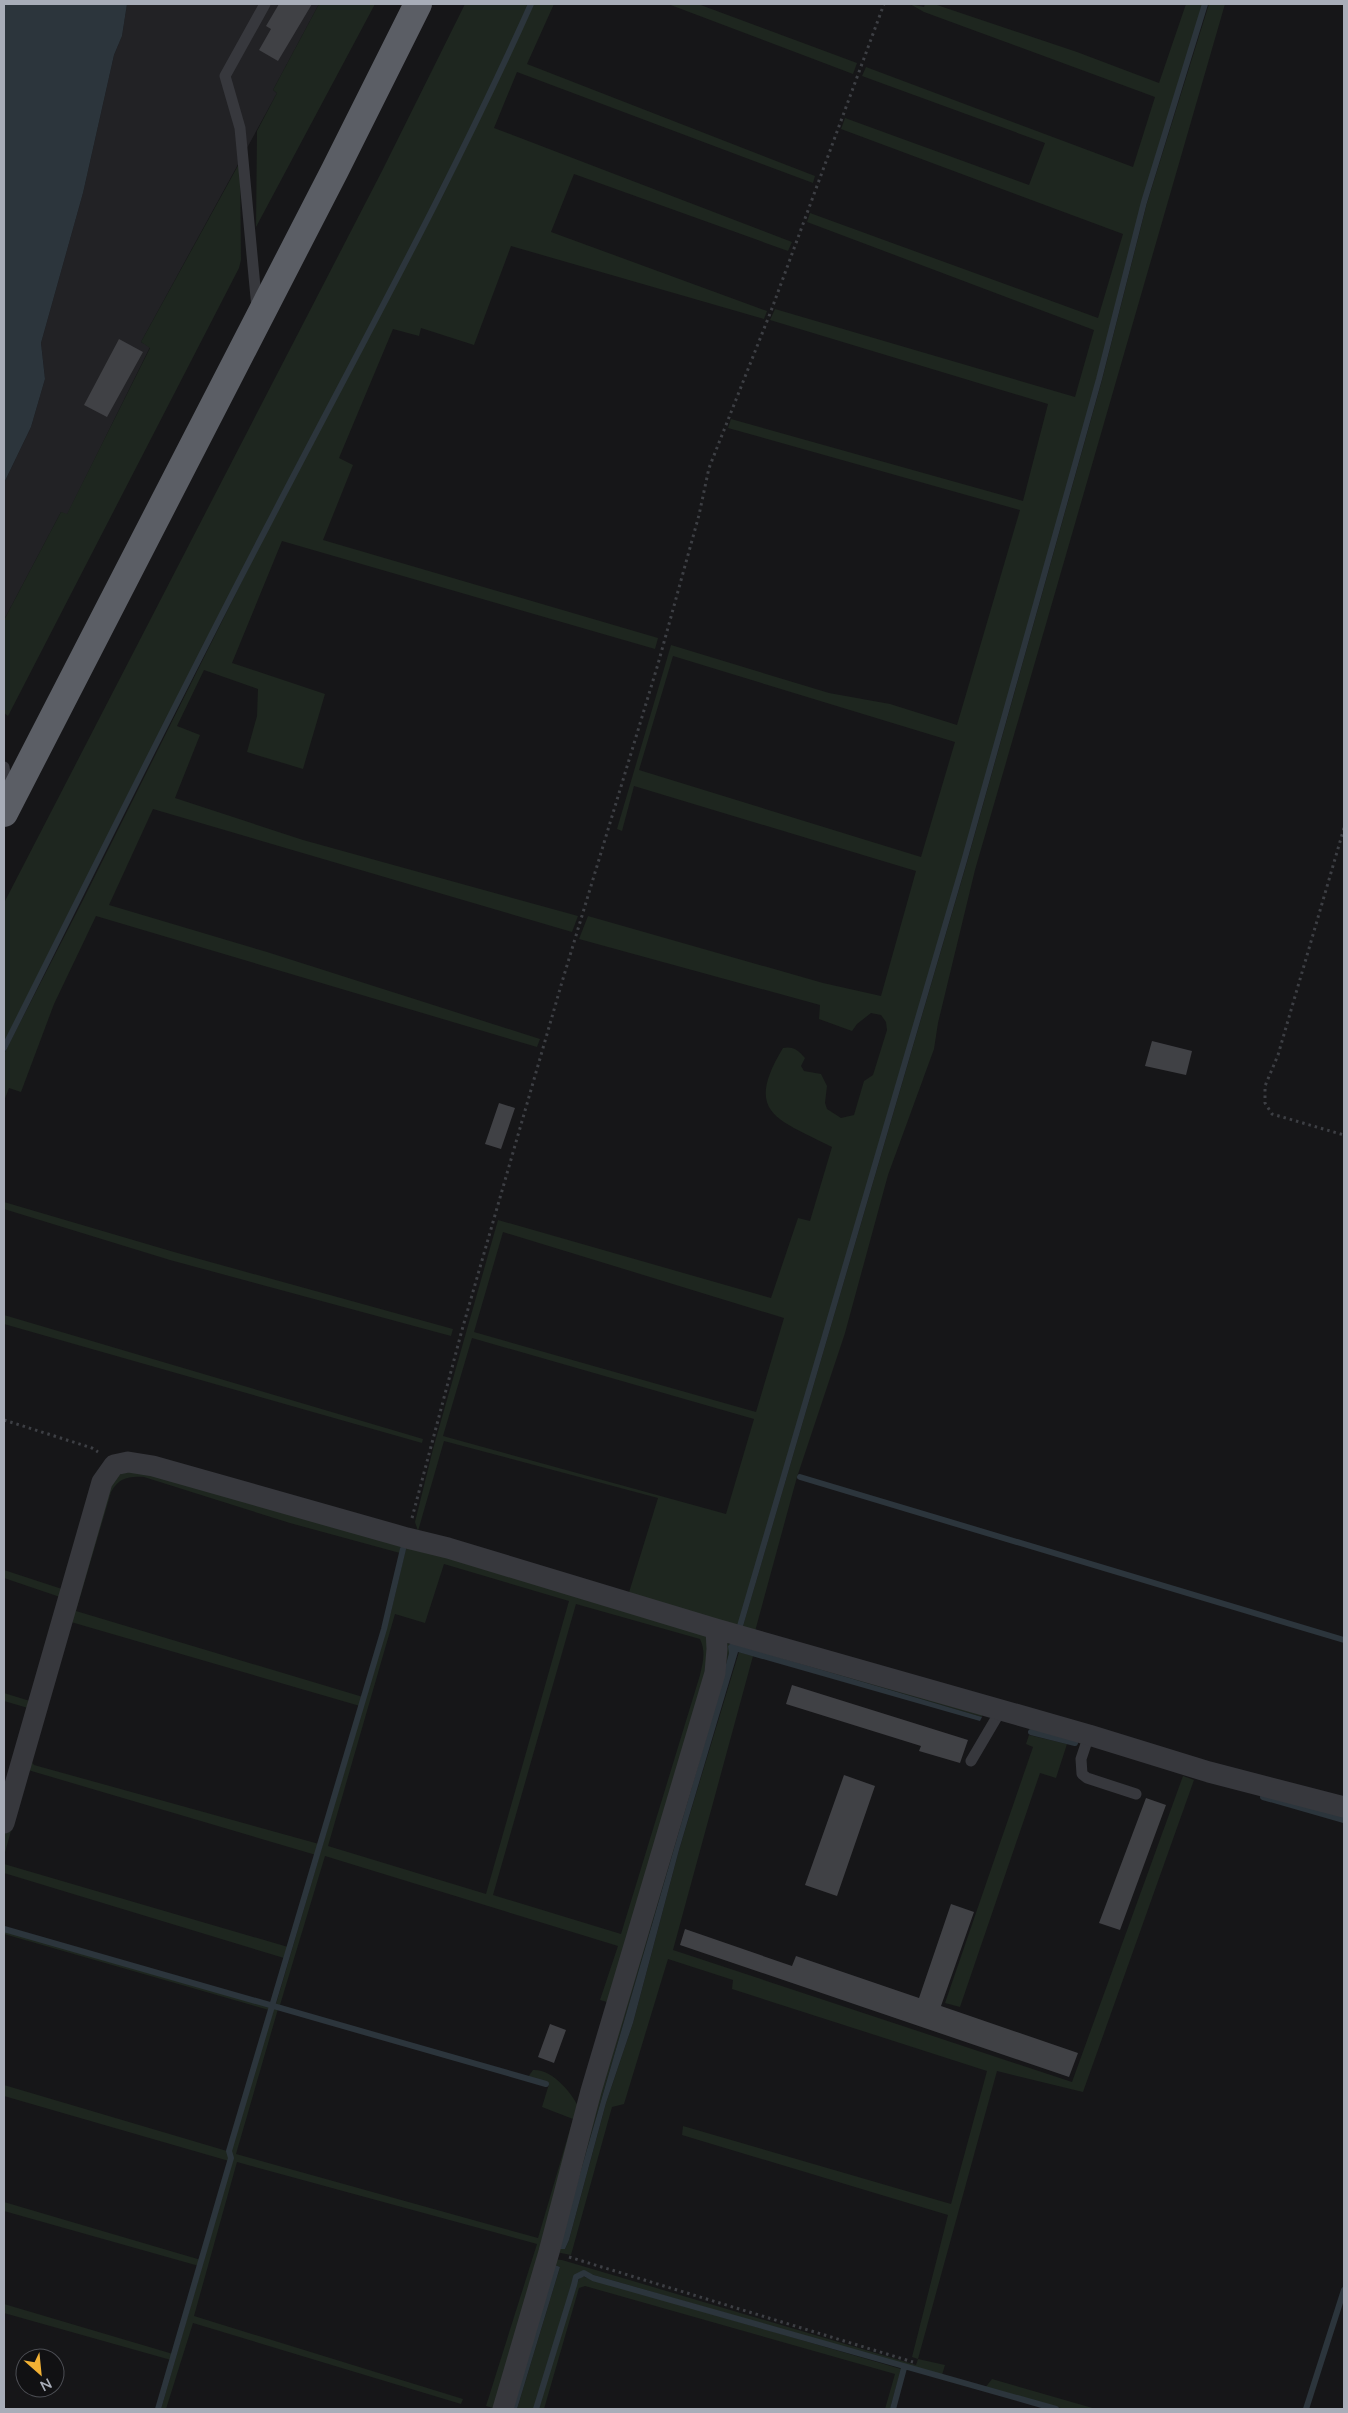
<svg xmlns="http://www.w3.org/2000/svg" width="1348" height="2413" viewBox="0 0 1348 2413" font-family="Lato,sans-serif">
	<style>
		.built { fill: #222225 }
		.green { fill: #1e261f; fill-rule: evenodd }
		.water { fill: #2c353c }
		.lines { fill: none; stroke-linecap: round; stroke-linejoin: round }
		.stream { stroke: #2c353c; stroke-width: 6 }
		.building { fill: #404145 }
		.path { stroke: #3d3f44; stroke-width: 3; stroke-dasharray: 2.5 4; stroke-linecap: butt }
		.service { stroke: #37383d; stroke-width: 11 }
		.minor { stroke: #37383d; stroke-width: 21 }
		.trunk { stroke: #5b5e65; stroke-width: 28 }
	</style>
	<rect width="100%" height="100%" fill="#161618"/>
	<path class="built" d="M127,4H319L273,90L277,93L141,342L150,347L67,515L61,512L4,620V483L31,427L45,379L41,343L83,193L114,55L122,36Z"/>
	<path class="green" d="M319,4H375L256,227L257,131L277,93L273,90Z
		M465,4H529C450,182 354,353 265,526C176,698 91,872 4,1044V903L382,171Z
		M533,4H554L527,64L815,176L813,183L517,72L494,128L792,242L788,251L574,174L551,232L767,311L764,319L511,246L474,345L421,328L419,336L393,329L339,458L353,465L323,540L658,638L655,649L282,541L232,663L325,694L303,769L247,752L257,716L258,689L204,670L177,726L200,735L175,798L303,840L578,916L572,932L153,809L109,905L267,952L540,1039L537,1047L96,916L54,1004L21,1092L9,1088L4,1101V1054L82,902L268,529L444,191Z
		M668,4H698L857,63L853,74Z
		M910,4L924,7L925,4H934L1077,52L1159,83L1186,4H1204L1143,202L1097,379L962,861L738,1625L743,1626L967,862L1102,380L1147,203L1209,4H1225L975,870L938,1023L934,1049L888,1175L845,1333L797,1477L754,1635L627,1599L658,1498L444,1441L418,1531L415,1522L433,1449L498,1220L771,1298L798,1218L810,1221L832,1147C778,1119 743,1114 783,1048C793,1046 798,1050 805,1058L801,1066L804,1071L821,1074L827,1086L825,1103L827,1109L841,1118L854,1115L864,1081L873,1075L887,1030L886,1022L881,1015L871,1013L857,1024L852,1031L819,1019L820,1005L579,939L588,916L823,983L881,996L916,871L634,786L622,831L617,829L671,645L829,693L890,704L957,725L1020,510L728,428L731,419L1023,501L1048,404L770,320L775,309L1075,397L1094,330L807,222L810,213L1098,318L1123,234L841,129L845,118L1029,185L1045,143L862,76L866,67L1133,167L1155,97L924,12ZM673,656L955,742L921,857L639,770ZM503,1232L784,1318L756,1412L474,1332ZM472,1338L754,1419L726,1514L443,1436Z
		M240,162L241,260L239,268L8,716L4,713V620L61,512L67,514L150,348L141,342Z
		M4,1202L174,1252L453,1329L451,1336L170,1260L4,1209Z
		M4,1315L423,1439L422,1443L4,1324Z
		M132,1469L402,1543L400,1553L290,1523L144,1477C128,1476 119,1478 111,1492L76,1611L363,1697L360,1706L71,1622L31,1761L34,1765L319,1844L316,1855L28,1770L4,1856V1833L100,1504L117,1476Z
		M96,1487L4,1811V1792L28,1708L4,1701V1693L30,1701L60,1597L4,1578V1570L62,1589L88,1494Z
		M407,1544L701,1629L713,1646L614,2004L600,2000L618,1946L325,1856L280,2005L276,2004L391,1612ZM444,1564L569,1601L486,1894L328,1846L395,1614L425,1623ZM576,1604L700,1639C706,1652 703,1662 700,1675L621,1934L493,1895Z
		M723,1642L982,1714V1717L804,1665L729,1647V1653L710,1724L559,2246L565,2249L569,2240L606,2103L633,2023L679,1850L739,1652L753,1656L673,1950L1072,2082L1183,1776L1194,1780L1083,2092L997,2071L918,2359L945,2365L942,2375L583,2272L575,2276L534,2409H517L560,2267L555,2265L552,2259L562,2260L916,2365L918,2359L912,2357L948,2215L682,2135L683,2126L951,2204L987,2071L732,1989L733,1980L668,1959L624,2104L612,2107L571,2255L556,2252Z
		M1029,1735L1067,1744L1056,1778L1040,1773L960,2007L945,2003L1033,1747L1026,1744Z
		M4,1864L288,1947L284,1958L4,1873Z
		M4,1930L270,2006L269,2010L4,1934Z
		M273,2008L278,2009L236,2154L538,2238L573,2119L542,2107L549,2084L528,2077L533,2070C553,2069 573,2094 580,2110L497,2409L486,2406L537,2244L237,2162L194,2316L463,2399L461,2404L193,2323L166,2409H161L233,2159L230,2151Z
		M4,2085L227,2151L230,2158L229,2161L4,2096Z
		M4,2202L201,2260L199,2266L4,2211Z
		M581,2276L901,2369L890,2409H885L895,2374L585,2286L579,2288L544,2409H538L576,2285Z
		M4,2304L173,2354L171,2360L4,2313Z
		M992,2379L1096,2409H1064L985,2388Z"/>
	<path class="water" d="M4,4H127L122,36L114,55L83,193L41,343L45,379L31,427L4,483Z
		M731,1643L982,1717L980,1721L738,1652L679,1850L633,2023L606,2103L569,2240L565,2249H558L559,2246L710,1724L729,1653L728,1646Z
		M555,2265L560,2267L517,2409H512Z"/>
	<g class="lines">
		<path class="stream" d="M4,1048C92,873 178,697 269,523C358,351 452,181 531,4
			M800,1477L1344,1640
			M740,1626L964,861L1099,379L1144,202L1205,4
			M1031,1732L1075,1743
			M1263,1797L1344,1820
			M4,1929L546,2084
			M158,2409L231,2158L229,2151L384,1629L403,1549
			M536,2409L574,2285L576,2277L584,2273L593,2278L1056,2409
			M893,2409L904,2368
			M1306,2409L1344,2290"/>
	</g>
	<path class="building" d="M279,4H312L278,61L259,50L271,29L266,26Z
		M119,339L143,352L107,417L84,405Z
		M1152,1041L1192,1051L1186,1075L1145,1066Z
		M499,1103L515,1108L501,1149L485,1144Z
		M792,1685L968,1740L960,1763L919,1751L921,1746L786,1704Z
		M844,1775L875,1786L837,1896L805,1885Z
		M1146,1798L1166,1805L1120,1930L1099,1923Z
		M951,1904L974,1912L941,2006L1078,2053L1069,2077L680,1945L685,1929L792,1966L796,1956L919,1998Z
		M550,2024L566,2030L554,2063L538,2057Z"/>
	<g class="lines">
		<path class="path" d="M1344,828L1278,1055L1265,1086V1103L1272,1114L1344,1135
			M4,1420L92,1448L98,1452
			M412,1518L462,1330L562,982L658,664L699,515L709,468L771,311L884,4
			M569,2257L913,2362"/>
		<path class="service" d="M257,308L240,128L225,76L265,4
			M4,767L9,794
			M1089,1735L1081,1759L1082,1774L1087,1778L1136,1794
			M971,1761L1001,1710"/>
		<path class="minor" d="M4,1823L102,1482L114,1465L128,1462L153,1466L407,1538L448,1548L716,1629L1089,1735L1209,1772L1344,1807
			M503,2409L549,2252L591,2091L715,1673L717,1649L716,1629"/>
		<path class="trunk" d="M4,813L335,170L418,4"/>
	</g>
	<rect width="1348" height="2413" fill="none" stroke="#a8adb8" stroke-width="10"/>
	<g transform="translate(40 2373) rotate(153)"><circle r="24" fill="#111113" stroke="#4d4f55"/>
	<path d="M0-4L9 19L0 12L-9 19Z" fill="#f2b134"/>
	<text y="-8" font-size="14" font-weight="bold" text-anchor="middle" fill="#a8adb8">N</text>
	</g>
</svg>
